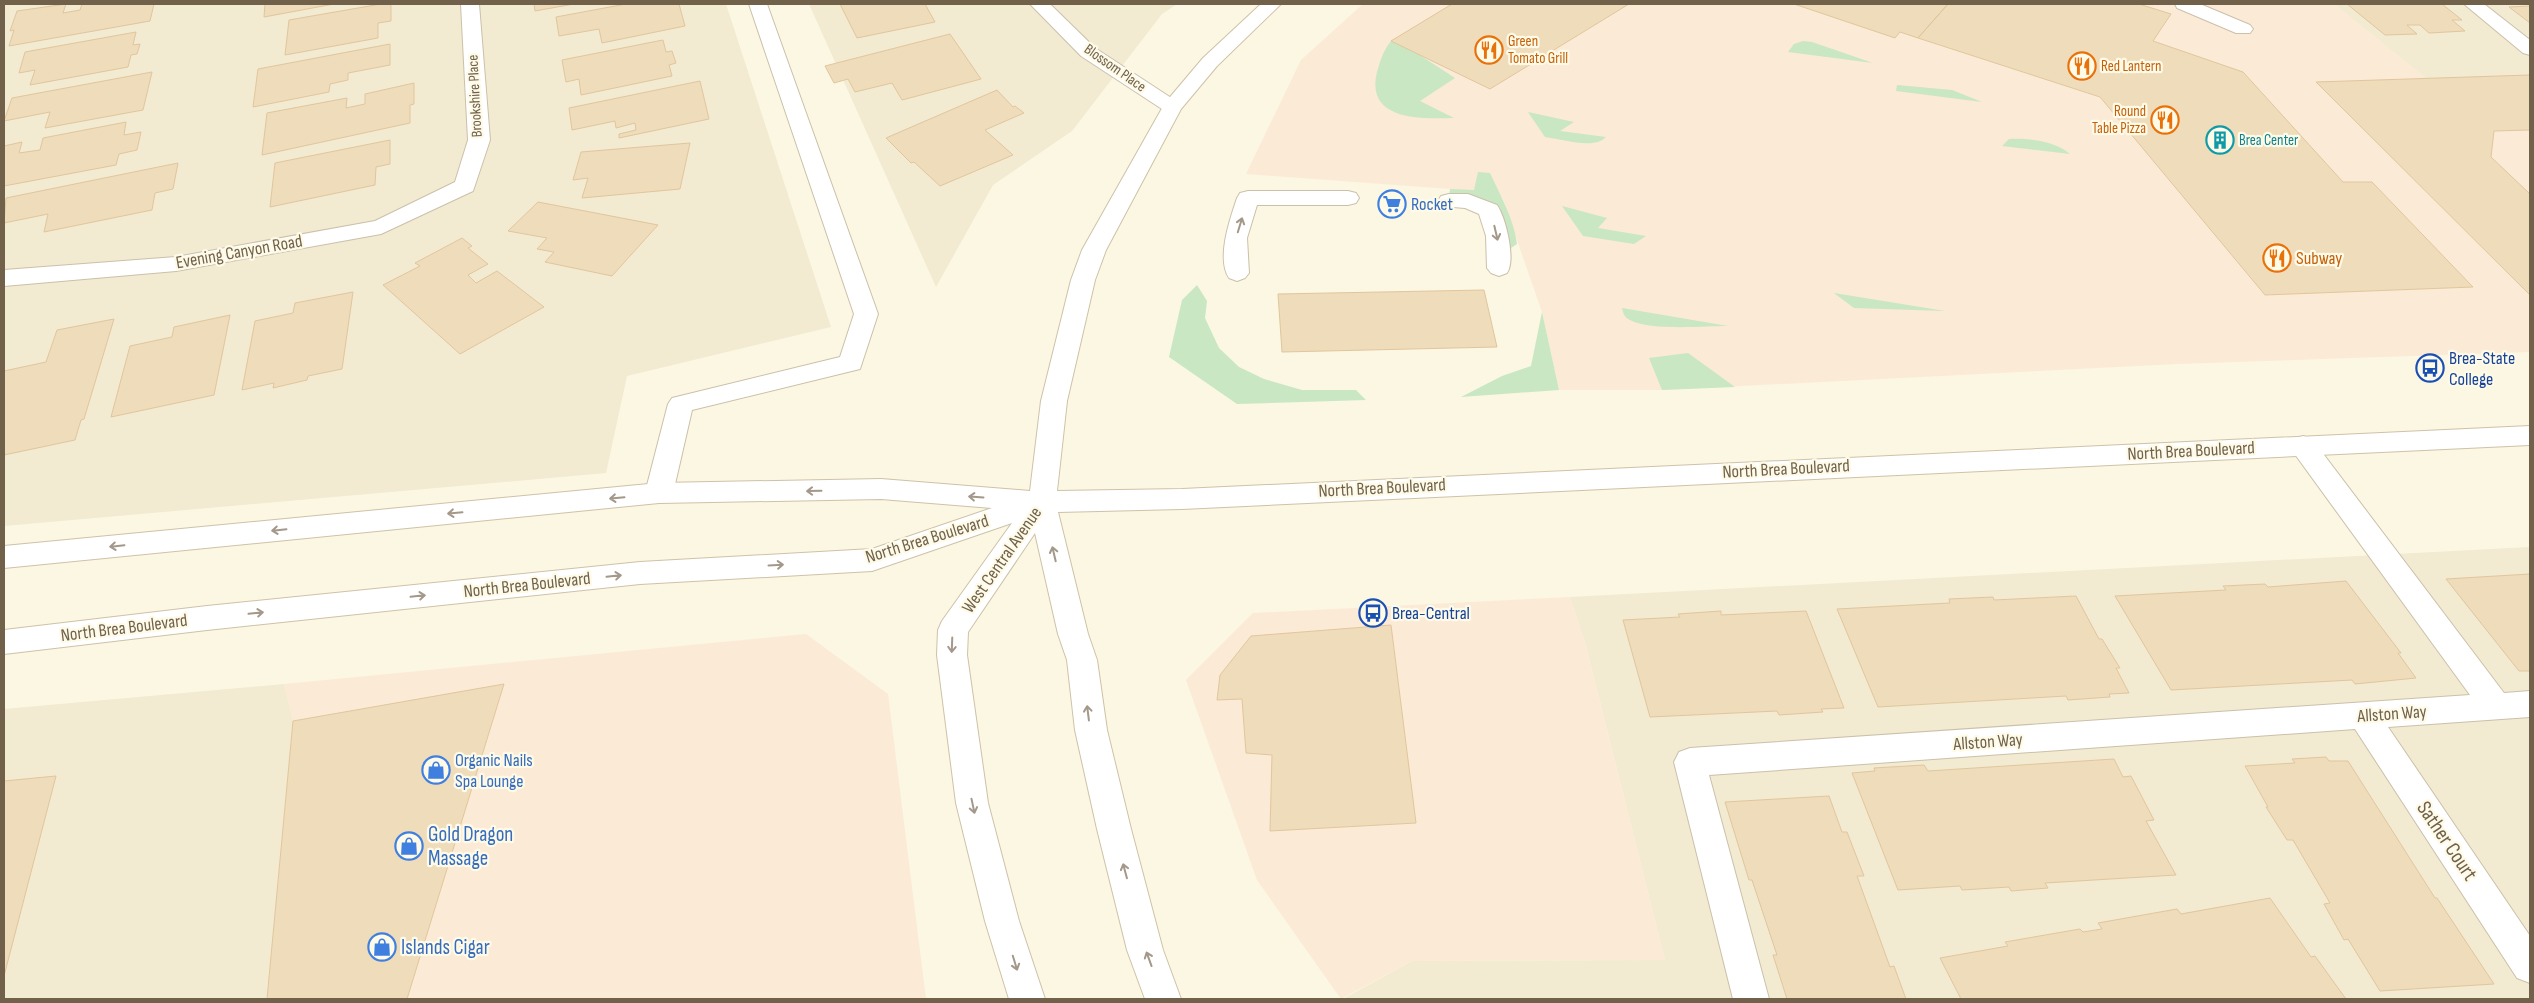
<svg xmlns="http://www.w3.org/2000/svg" width="2534" height="1003" viewBox="0 0 2534 1003" font-family="'Sofia Sans Condensed',sans-serif">
	<style>
		.residential { fill: #f2ead1 }
		.commercial { fill: #fbead6 }
		.green { fill: #c8e7c2 }
		.building { fill: #efdcbb; stroke: #e1c69c }
		.lines { fill: none; stroke-linecap: round; stroke-linejoin: round }
		.lane-casing { stroke: #cbc0aa; stroke-width: 2 }
		.street-casing { stroke: #cbc0aa; stroke-width: 2 }
		.secondary-casing { stroke: #cec2a8; stroke-width: 2 }
		.lane { fill: #fff; fill-rule: evenodd }
		.street { fill: #fff; fill-rule: evenodd }
		.secondary { fill: #fff; fill-rule: evenodd }
		.oneway { stroke: #a39889 }
		.labels { text-anchor: middle; dominant-baseline: central; stroke-width: 4.5; stroke-linejoin: round; paint-order: stroke }
		.far-food-label { font-size: 15px; fill: #c56008; stroke: #fefae8; text-anchor: start }
		.far-street-label { font-size: 15px; fill: #71614a; stroke: #fefae8 }
		.far-culture-label { font-size: 15px; fill: #0d838f; stroke: #fefae8; text-anchor: start }
		.shop-label { font-size: 18px; fill: #366cbe; stroke: #fefae8; text-anchor: start }
		.street-label { font-size: 18px; fill: #71614a; stroke: #fefae8 }
		.food-label { font-size: 18px; fill: #c56008; stroke: #fefae8; text-anchor: start }
		.transit-label { font-size: 18px; fill: #164399; stroke: #fefae8; text-anchor: start }
		.near-shop-label { font-size: 21px; fill: #366cbe; stroke: #fefae8; text-anchor: start }
		.near-street-label { font-size: 21px; fill: #71614a; stroke: #fefae8 }
	</style>
	<rect width="100%" height="100%" fill="#fbf7e2"/>
	<path class="residential" d="M4,4H726L831,327L627,376L606,473L4,526Z
		M809,4H1177L1162,14L1072,131L993,185L936,287Z
		M2334,4H2530V75L2427,79Z
		M2530,547V999H1343L1412,961L1665,960L1586,646L1570,597Z
		M284,684L293,721L267,999H4V709Z"/>
	<path class="commercial" d="M1363,4H2334L2427,79L2530,75V352L2177,364L1662,390H1559L1542,312L1502,197L1450,189L1246,174L1301,60Z
		M1570,597L1586,646L1665,960L1412,961L1341,999L1257,880L1186,680L1253,613Z
		M806,634L888,694L926,999H267L293,721L284,684Z"/>
	<path class="green" d="M1391,41L1418,54L1455,78L1420,101L1454,118C1421,119 1365,121 1377,72C1381,59 1383,51 1391,41Z
		M1803,41L1812,42L1873,63L1788,52L1794,44Z
		M1897,85L1952,90L1982,102L1896,91Z
		M1528,112L1574,122L1560,131L1606,137C1594,150 1562,139 1545,137Z
		M2009,139C2029,138 2055,141 2070,154L2002,146Z
		M1478,172L1490,173C1500,195 1514,219 1517,244L1511,248L1503,244L1494,214L1449,197L1450,189L1474,190Z
		M1562,206L1607,218L1598,228L1646,236L1634,244L1583,236Z
		M1197,285L1207,301L1205,318L1219,348L1239,367L1264,379L1302,390H1356L1366,400L1237,404L1169,357L1182,300Z
		M1834,293L1945,311L1854,308Z
		M1622,308L1728,326C1704,326 1650,331 1630,320C1625,318 1623,313 1622,308Z
		M1542,312L1559,390L1461,397L1502,376L1531,366Z
		M1688,353L1735,387L1662,390L1649,358Z"/>
	<path class="building" d="M66,4L63,13L80,10L82,4H154L150,21L9,46L14,30L10,31L17,11Z
		M265,4H334L264,17Z
		M381,4H391V21L378,23V38L285,55L289,20Z
		M534,4H574L535,11Z
		M626,4H679L685,26L602,43L599,29L559,36L556,17Z
		M840,4H925L935,22L857,38Z
		M1452,4H1629L1490,89L1391,41Z
		M1794,4H1948L1918,38L1900,32L1895,38Z
		M1948,4H2139L2171,14L2153,41L2243,72L2343,182H2372L2473,287L2265,295L2100,97L1918,38Z
		M2347,4H2442L2462,20H2452L2465,31L2429,33L2420,25H2407L2417,34L2385,35Z
		M2530,6V23L2509,7Z
		M136,32L133,45L140,44L137,54L131,55L128,67L30,85L35,70L19,73L25,52Z
		M950,34L981,79L902,100L892,83L855,92L848,79L834,83L825,66Z
		M663,40L666,52L672,51L676,63L669,65L672,76L581,95L579,79L566,82L562,60Z
		M390,44V65L348,73V80L330,84L329,92L253,107L258,69Z
		M152,72L143,110L45,128L50,112L4,121L12,98Z
		M2530,75V130L2494,131L2491,157L2530,194V295L2316,82Z
		M700,81L709,119L619,138V134L636,130L635,123L616,128L615,121L572,130L569,108Z
		M414,83V104L410,105V123L262,155L267,113L347,98L346,108L365,104V94Z
		M997,90L1013,107L1015,106L1024,113L985,130L1013,155L940,186L914,162L911,163L886,138Z
		M126,122L124,135L141,132L137,150L119,154L116,165L4,186V146L22,142L19,153L40,150L43,138Z
		M390,140V164L376,167L375,185L270,207L275,163Z
		M690,143L680,189L582,198L588,178L573,180L581,152Z
		M178,163L173,189L155,193L152,210L44,232L48,214L4,223L6,198Z
		M538,202L658,225L612,276L545,262L554,252L537,249L547,238L508,231Z
		M462,238L472,246L468,248L488,264L468,275L476,283L497,271L544,307L460,354L383,285L420,266L415,263Z
		M1484,290L1497,347L1282,352L1278,294Z
		M353,292L342,369L308,376L307,380L273,388L274,383L242,390L255,321L293,313L295,303Z
		M230,315L214,395L111,417L130,346L172,337L174,327Z
		M114,319L84,419L81,420L75,440L4,455V371L46,362L57,330Z
		M2530,574V671H2519L2446,579Z
		M2346,581L2401,653H2398L2416,678L2355,684L2352,680L2171,690L2115,596L2226,590L2223,586L2265,584L2268,587Z
		M2076,596L2099,639H2102L2120,668H2116L2129,693L2109,694L2110,697L2068,700L2066,696L1878,707L1837,609L1950,603L1949,599L1993,597L1994,600Z
		M1721,611V615L1806,611L1844,708L1821,709L1823,712L1779,715L1777,711L1650,717L1623,620L1680,617L1678,614Z
		M1391,625L1416,823L1270,831L1272,755L1246,753L1242,699L1217,700L1220,675L1251,636Z
		M504,684L407,999H267L293,721Z
		M2326,757L2329,761H2348L2435,898H2437L2494,984L2380,991L2348,939L2344,940L2324,904L2330,903L2293,840H2287L2266,807H2268L2245,766L2295,763L2292,759Z
		M2114,759L2123,777L2131,776L2154,820L2146,821L2176,875L2045,883L2048,888L2011,891L2009,887L1962,890L1960,886L1898,890L1852,773L1875,771L1874,768L1924,765L1928,771Z
		M56,776L4,976V781Z
		M1829,796L1842,832H1847L1864,876H1857L1890,967L1894,966L1906,999H1787L1773,955H1777L1752,880H1749L1725,802Z
		M2270,898L2311,957L2315,956L2346,999H1961L1940,958L2008,946L2005,942L2080,929L2083,932L2102,929L2098,923L2177,909L2181,914Z"/>
	<g class="lines">
		<g class="lane-casing">
			<path id="lane" d="M749,4H767L878,314L860,369L692,410L673,493L669,500L659,503L649,500L645,493L668,404L672,398L840,357L854,314Z
				M2175,4H2200L2250,25L2253,29L2250,33H2236L2177,8Z
				M1248,191H1348L1356,193L1359,198L1356,203L1348,205H1257L1247,238L1249,273L1245,278L1237,281L1229,278C1216,258 1230,219 1237,198L1240,193Z
				M1449,194H1468L1497,205C1506,218 1516,260 1507,273L1499,276L1491,273L1487,268L1486,236L1479,214L1465,208L1441,206L1438,201L1441,196Z"/>
		</g>
		<g class="street-casing">
			<path id="street" d="M461,4H479L490,140L473,191L381,234L176,271L4,286V270L176,257L375,221L455,182L468,140Z
				M1030,4H1050L1095,48L1179,103L1182,107L1179,111L1172,113L1165,111L1081,56Z
				M2464,4H2484L2530,40V55L2523,53Z
				M2303,436L2312,439L2504,693L2530,691V717L2388,727L2530,936V983L2517,978L2355,729L1709,775L1769,999H1733L1674,762L1679,752L1690,748L2470,695L2294,453L2290,446L2294,439Z"/>
		</g>
		<g class="secondary-casing">
			<path id="secondary" d="M1261,4H1281L1217,66L1181,109L1106,250L1095,280L1067,401L1057,491L1182,489L2530,426V445L1182,509L1058,512L1088,634L1097,660L1107,730L1131,829L1163,950L1181,999H1145L1127,950L1097,829L1075,730L1067,660L1058,634L1035,533L968,632L967,655L988,803L1019,921L1045,999H1009L985,921L956,803L937,655L938,630L942,621L1012,523L872,571L640,584L207,630L4,654V630L207,606L640,562L872,549L992,508L881,499L659,503L4,568V546L659,483L881,479L1030,491L1041,401L1071,280L1082,250L1165,103L1203,58Z"/>
		</g>
		<use href="#lane" class="lane"/>
		<use href="#street" class="street"/>
		<use href="#secondary" class="secondary"/>
	</g>
	<defs><path id="oneway-shaft" d="M-6 0H5M1.5-3L5.5 0L1.5 3" fill="none" stroke-width="1.6" stroke-linecap="round" stroke-linejoin="round" transform="scale(1.25)"/></defs>
	<g class="oneway">
		<use href="#oneway-shaft" transform="translate(1240 225) rotate(-73)"/>
		<use href="#oneway-shaft" transform="translate(1496 233) rotate(77)"/>
		<use href="#oneway-shaft" transform="translate(814 491) rotate(179)"/>
		<use href="#oneway-shaft" transform="translate(976 497) rotate(-176)"/>
		<use href="#oneway-shaft" transform="translate(617 498) rotate(175)"/>
		<use href="#oneway-shaft" transform="translate(455 513) rotate(175)"/>
		<use href="#oneway-shaft" transform="translate(279 530) rotate(174)"/>
		<use href="#oneway-shaft" transform="translate(117 546) rotate(174)"/>
		<use href="#oneway-shaft" transform="translate(1054 554) rotate(-103)"/>
		<use href="#oneway-shaft" transform="translate(776 565) rotate(-3)"/>
		<use href="#oneway-shaft" transform="translate(614 576) rotate(-6)"/>
		<use href="#oneway-shaft" transform="translate(418 596) rotate(-6)"/>
		<use href="#oneway-shaft" transform="translate(256 613) rotate(-6)"/>
		<use href="#oneway-shaft" transform="translate(952 645) rotate(92)"/>
		<use href="#oneway-shaft" transform="translate(1088 713) rotate(-97)"/>
		<use href="#oneway-shaft" transform="translate(973 806) rotate(78)"/>
		<use href="#oneway-shaft" transform="translate(1125 871) rotate(-105)"/>
		<use href="#oneway-shaft" transform="translate(1149 959) rotate(-110)"/>
		<use href="#oneway-shaft" transform="translate(1015 963) rotate(73)"/>
	</g>
	<defs>
		<g id="restaurant-ring" transform="scale(1.4375)"><circle r="9.5" fill="#fefae8" stroke="#e8710a" stroke-width="1.5"/><path d="M-5-6h1v4h1v-4h1v4h1v-4h1v5L-1.5 .5V6h-2V.5L-5-1ZM5-6V6H3V1.5H1.5Q1.5-4 5-6Z" fill="#e8710a"/></g>
		<g id="building-ring" transform="scale(1.4375)"><circle r="9.5" fill="#fefae8" stroke="#0f9aa8" stroke-width="1.5"/><path d="M-4-6H4V6H1V3H-1V6H-4ZM-2.5-4.3h1.7v1.8h-1.7ZM.8-4.3h1.7v1.8H.8ZM-2.5-1h1.7V.8h-1.7ZM.8-1h1.7V.8H.8Z" fill="#0f9aa8"/></g>
		<g id="supermarket-ring" transform="scale(1.4375)"><circle r="9.5" fill="#fefae8" stroke="#3f7fe0" stroke-width="1.5"/><path d="M-6-5.5h2.5l.6 2H6L4.5 2H-2.5L-4.4-4H-6ZM-1.5 3.2a1.3 1.3 0 1 0 .1 0ZM3 3.2a1.3 1.3 0 1 0 .1 0Z" fill="#3f7fe0"/></g>
		<g id="bus-ring" transform="scale(1.4375)"><circle r="9.5" fill="#fefae8" stroke="#1a4fb4" stroke-width="1.5"/><path d="M-5-6H5V4H4V6H2V4H-2V6H-4V4H-5ZM-3.5-4V0h7V-4ZM-3.5 1.2v1.5H-2V1.2ZM2 1.2v1.5H3.5V1.2Z" fill="#1a4fb4"/></g>
		<g id="shop-ring" transform="scale(1.4375)"><circle r="9.5" fill="#fefae8" stroke="#3f7fe0" stroke-width="1.5"/><path d="M-5-2.5h2.3a2.7 3.5 0 0 1 5.4 0H5L5.5 6h-11ZM-1.5-2.5h3a1.5 2.3 0 0 0-3 0Z" fill="#3f7fe0"/></g>
	</defs>
	<g fill-rule="evenodd">
		<use href="#restaurant-ring" x="1489" y="50"/>
		<use href="#restaurant-ring" x="2082" y="66"/>
		<use href="#restaurant-ring" x="2165" y="120"/>
		<use href="#building-ring" x="2220" y="140"/>
		<use href="#supermarket-ring" x="1392" y="204"/>
		<use href="#restaurant-ring" x="2277" y="258"/>
		<use href="#bus-ring" x="2430" y="368"/>
		<use href="#bus-ring" x="1373" y="613"/>
		<use href="#shop-ring" x="436" y="770"/>
		<use href="#shop-ring" x="409" y="846"/>
		<use href="#shop-ring" x="382" y="947"/>
	</g>
	<g class="labels">
		<g class="far-food-label">
			<text x="1508" y="41">Green<tspan x="1508" dy="17">Tomato Grill</tspan></text>
			<text x="2101" y="66">Red Lantern</text>
			<text x="2146" y="111" text-anchor="end">Round<tspan x="2146" dy="17">Table Pizza</tspan></text>
		</g>
		<g class="far-street-label">
			<text transform="translate(1115 68) rotate(35)">Blossom Place</text>
			<text transform="translate(475 96) rotate(-93)">Brookshire Place</text>
		</g>
		<g class="far-culture-label">
			<text x="2239" y="140">Brea Center</text>
		</g>
		<g class="shop-label">
			<text x="1411" y="204">Rocket</text>
			<text x="455" y="760">Organic Nails<tspan x="455" dy="21">Spa Lounge</tspan></text>
		</g>
		<g class="street-label">
			<text transform="translate(239 252) rotate(-10)">Evening Canyon Road</text>
			<text transform="translate(2191 451) rotate(-3)">North Brea Boulevard</text>
			<text transform="translate(1786 469) rotate(-3)">North Brea Boulevard</text>
			<text transform="translate(1382 488) rotate(-3)">North Brea Boulevard</text>
			<text transform="translate(927 539) rotate(-17)">North Brea Boulevard</text>
			<text transform="translate(1002 560) rotate(-55)">West Central Avenue</text>
			<text transform="translate(527 585) rotate(-6)">North Brea Boulevard</text>
			<text transform="translate(124 628) rotate(-7)">North Brea Boulevard</text>
			<text transform="translate(2392 714) rotate(-4)">Allston Way</text>
			<text transform="translate(1988 742) rotate(-4)">Allston Way</text>
		</g>
		<g class="food-label">
			<text x="2296" y="258">Subway</text>
		</g>
		<g class="transit-label">
			<text x="2449" y="358">Brea-State<tspan x="2449" dy="21">College</tspan></text>
			<text x="1392" y="613">Brea-Central</text>
		</g>
		<g class="near-shop-label">
			<text x="428" y="834">Gold Dragon<tspan x="428" dy="24">Massage</tspan></text>
			<text x="401" y="947">Islands Cigar</text>
		</g>
		<g class="near-street-label">
			<text transform="translate(2447 841) rotate(56)">Sather Court</text>
		</g>
	</g>
	<rect width="2534" height="1003" fill="none" stroke="#71614a" stroke-width="10"/>
</svg>
